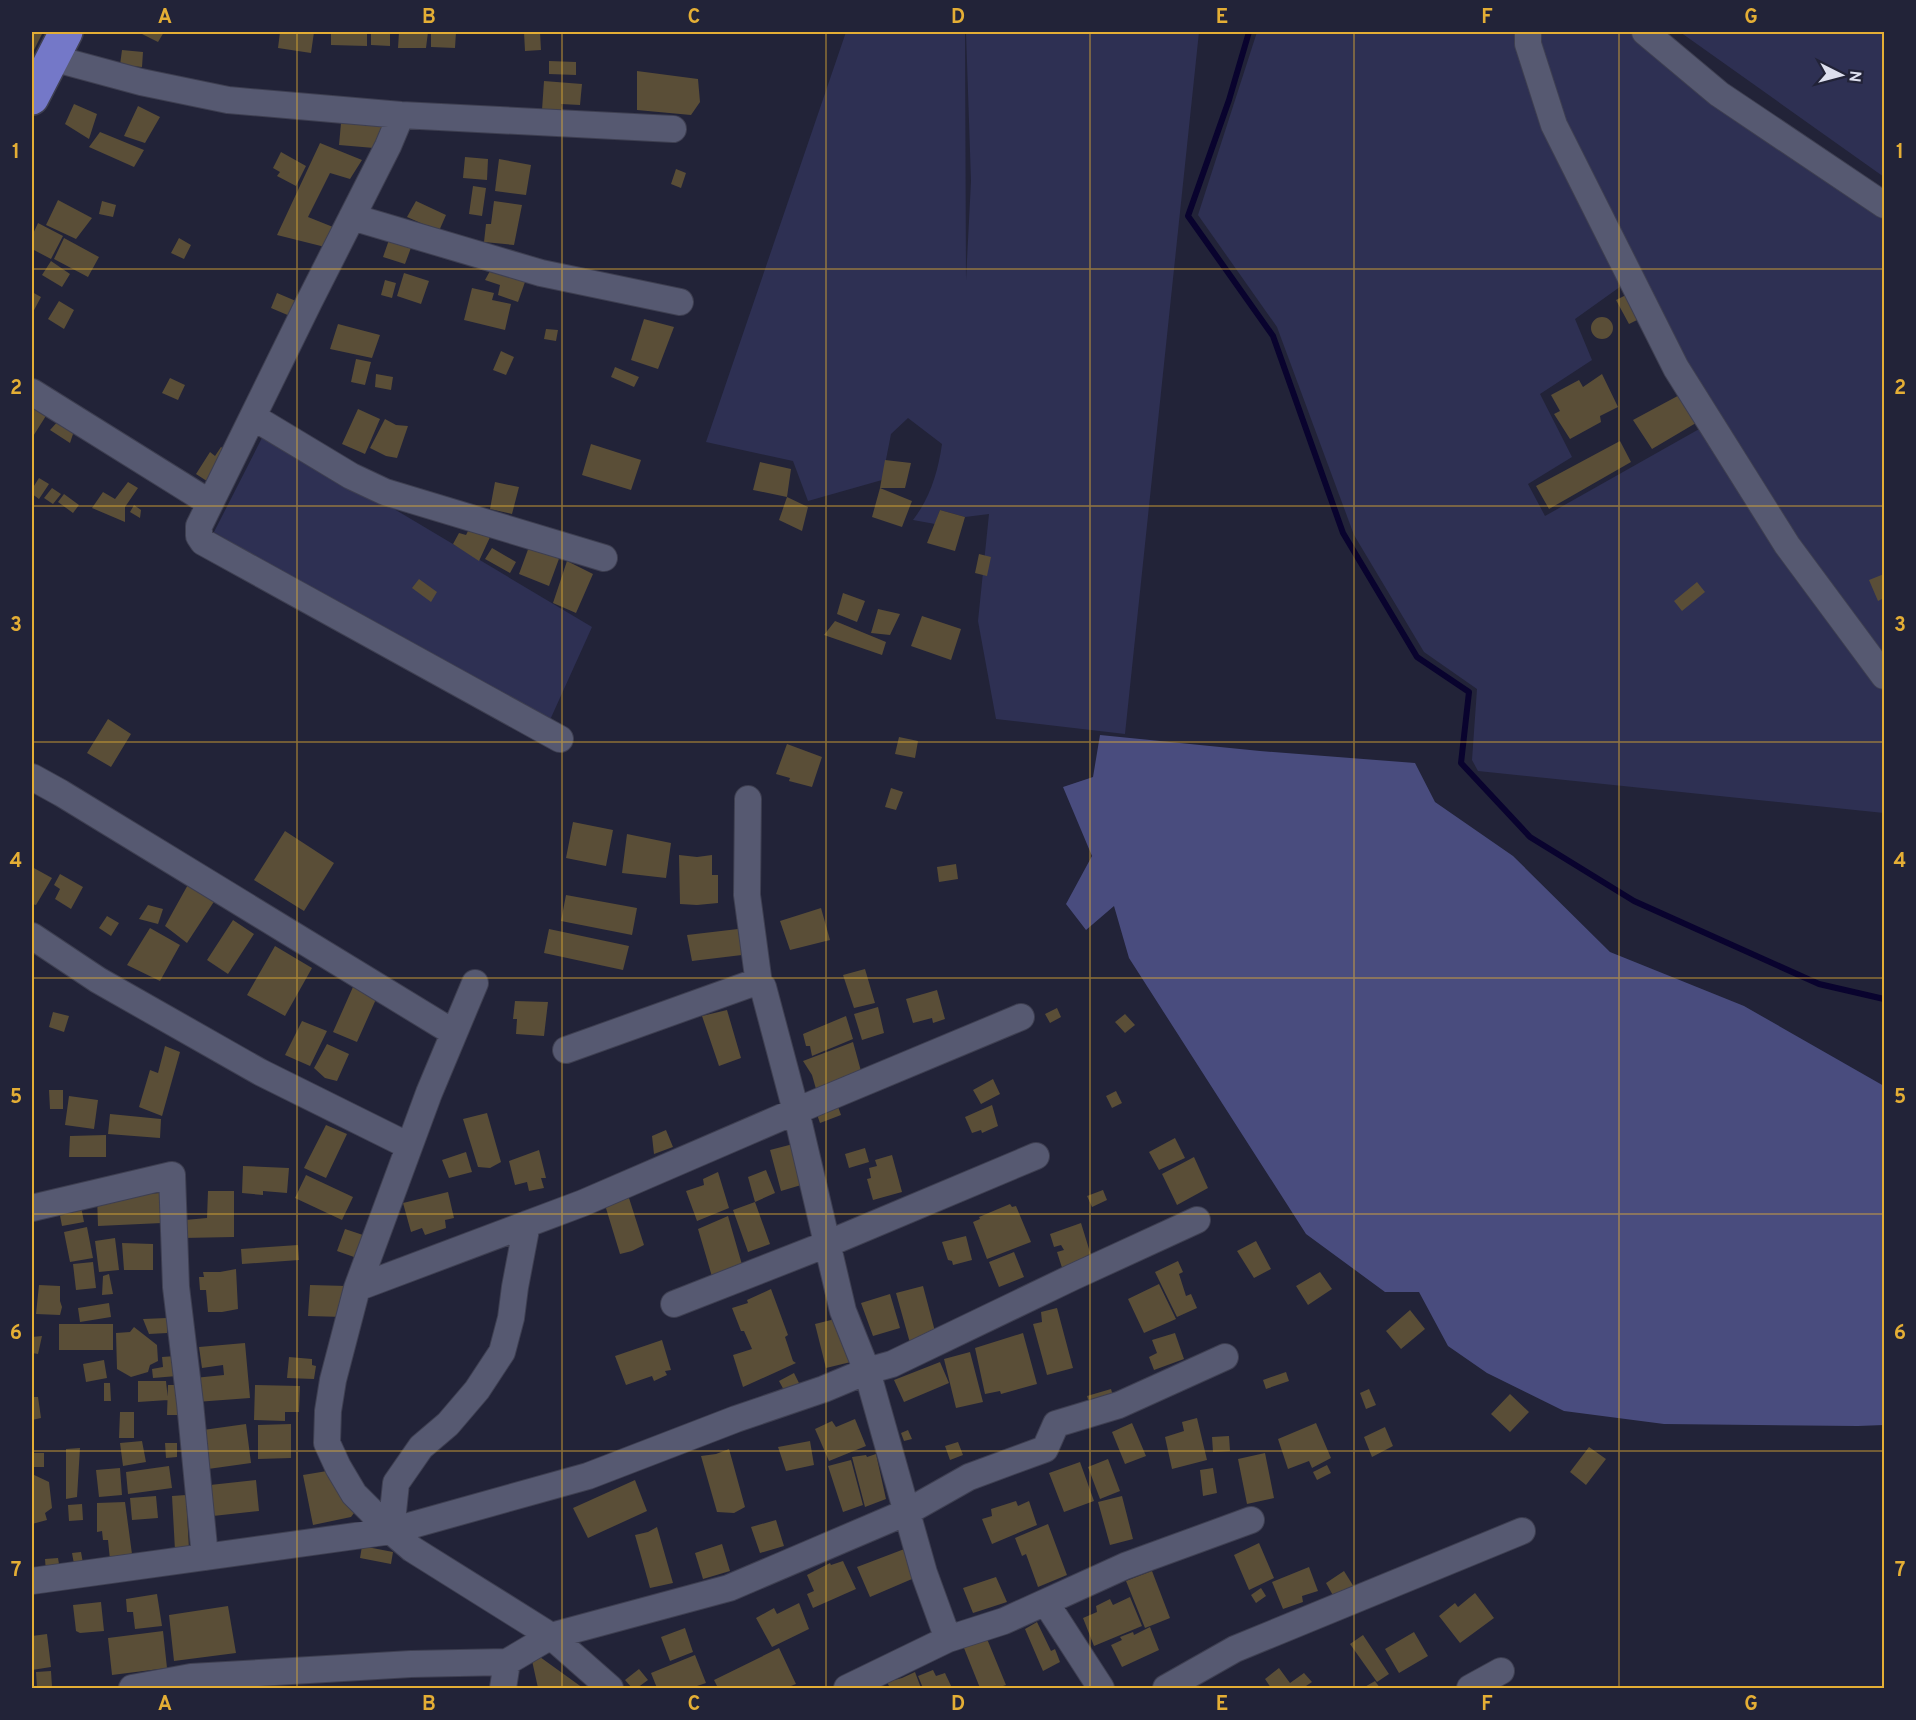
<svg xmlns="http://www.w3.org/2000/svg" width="1916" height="1720" viewBox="0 0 1916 1720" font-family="Overpass,sans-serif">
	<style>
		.green { fill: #2e3053 }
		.forest { fill: #494c7e }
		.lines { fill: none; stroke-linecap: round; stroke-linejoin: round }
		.stream { stroke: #09032e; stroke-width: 6 }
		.building { fill: #5a4e37 }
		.minor-casing { stroke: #3e3f51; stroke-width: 28 }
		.highway-casing { stroke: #3e3f51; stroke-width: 36 }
		.minor { stroke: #565971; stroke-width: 26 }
		.highway { stroke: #7478c8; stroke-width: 33 }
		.grid { fill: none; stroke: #e4ae35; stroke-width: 1.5; stroke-opacity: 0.55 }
		.neatline { fill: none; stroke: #e4ae35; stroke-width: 2 }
		.grid-label { font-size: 20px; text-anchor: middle; font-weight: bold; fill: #e4ae35 }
	</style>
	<rect width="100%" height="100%" fill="#222338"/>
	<path class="green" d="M846,32H965L966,280L971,181L966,32H1199L1125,734L996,719L978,621L989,514L965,517L940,510L935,524L913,520C930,498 938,472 942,444L908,418L891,434L882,480L808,501L793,461L706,442Z
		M1257,32H1520L1624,284L1575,319L1592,360L1540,394L1572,457L1528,484L1545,516L1701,428L1779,551L1884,691V813L1478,771L1472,760L1477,689L1424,652L1354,535L1277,327L1198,215Z
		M1538,32H1635L1884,213V670L1793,539L1680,356L1563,120L1538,40Z
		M1680,32H1884V177Z
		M265,432L592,627L545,731L214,532Z"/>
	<path class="forest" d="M1100,735L1260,751L1415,763L1435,802L1513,856L1610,952L1744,1006L1884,1086V1425L1858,1426L1664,1424L1564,1411L1487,1373L1448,1346L1419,1292H1385L1306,1234L1129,958L1114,906L1086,930L1066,904L1092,856L1063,787L1093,777Z"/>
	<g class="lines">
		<path class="stream" d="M1249,32L1229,100L1188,216L1273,336L1343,533L1417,657L1469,692L1461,763L1530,837L1634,901L1819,984L1884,999"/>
	</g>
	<path class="building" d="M32,32H43L32,54Z
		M138,32H164L158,42Z
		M280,32H314L311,53L278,48Z
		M331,32H367V46L331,45Z
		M371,32H390V46L371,45Z
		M399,32H428L426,48H398Z
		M431,32H456L455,48L431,47Z
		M524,32H540L541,50L525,51Z
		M122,50L143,52L142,67L120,65Z
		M549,61L576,62V75L549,74Z
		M637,71L698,79L700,102L691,115L637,110Z
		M544,81L582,84L580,105L561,104L562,111L542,110Z
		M74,104L97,114L89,139L65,124Z
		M138,106L160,117L145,143L124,136Z
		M341,123L392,126L374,148L339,145Z
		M100,132L144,150L134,167L89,147Z
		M320,143L362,160L350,179L330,173L308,217L338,229L329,248L277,235Z
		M281,152L306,166L296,186L277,176L280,172L273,168Z
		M465,157L488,159L487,180L463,178Z
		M499,159L531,165L526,195L495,191Z
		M676,169L686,173L681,188L671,184Z
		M473,186L486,188L482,216L469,214Z
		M58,200L92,218L76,239L46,225Z
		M102,201L116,205L113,217L99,214Z
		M416,201L446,215L439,231L407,217Z
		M494,201L522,205L514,245L484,242L486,224H491Z
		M38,223L63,236L51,259L32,249V236Z
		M390,237L412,245L405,264L383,257Z
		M64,238L99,257L88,277L54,259Z
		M179,238L191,245L184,259L171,253Z
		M51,261L70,274L62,287L42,275Z
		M490,271L525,282L518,302L498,295L500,285L485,280Z
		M404,273L429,281L421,304L397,296Z
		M385,280L396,283L392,298L381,295Z
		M472,288L494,293L492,300L511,304L505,330L464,320Z
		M32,292L41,297L32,314Z
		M277,293L303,304L297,319L271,308Z
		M1628,294L1641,318L1629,324L1616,300Z
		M59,301L74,310L64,329L48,319Z
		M1591 328a11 11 0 1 1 22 0a11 11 0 1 1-22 0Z
		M644,319L674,327L658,369L631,360Z
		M338,324L380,335L372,358L330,349Z
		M546,329L558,330L556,341L544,339Z
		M501,351L514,357L506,375L493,370Z
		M356,359L371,362L365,385L351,382Z
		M615,367L639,377L634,387L611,377Z
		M376,374L393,377L391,390L375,387Z
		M1602,374L1618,407L1600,416L1601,422L1570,439L1554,414L1560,411L1551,395L1579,380L1583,387Z
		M170,378L185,385L178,400L162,393Z
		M1685,392L1701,420L1652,449L1633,420Z
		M32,404L49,411L32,438Z
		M358,409L380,419L365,454L342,444Z
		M60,419L75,428L70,443L50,430Z
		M385,419L396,425L408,426L397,458L386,456L370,448Z
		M1620,441L1631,462L1549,509L1536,486Z
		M591,444L641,460L631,490L582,475Z
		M221,447L233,454L213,485L196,474L210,452L215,456Z
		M885,460L911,463L905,488H880Z
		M760,462L791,469L787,497L753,490Z
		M39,478L49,484L39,499L32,494V489Z
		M128,482L138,488L125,507V522L92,508L103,492L115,499Z
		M495,482L519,487L512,514L490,509Z
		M52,488L61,494L53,504L44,498Z
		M880,488L912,501L902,527L872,517Z
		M64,494L79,505L73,513L58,502Z
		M787,497L808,507L802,531L779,520Z
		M134,505L141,510L140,518L130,512Z
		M940,510L965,517L955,551L927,543Z
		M471,525L491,535L479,561L453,544L459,533L466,535Z
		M530,544L560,556L549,586L519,574Z
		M492,548L516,562L510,573L485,559Z
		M979,554L991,557L987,576L975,573Z
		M567,561L593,574L576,613L553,603Z
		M1884,574V598L1878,601L1869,580Z
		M419,579L437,592L431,602L412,588Z
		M1697,582L1705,592L1682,611L1674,601Z
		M843,593L865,601L857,622L837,614Z
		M878,609L900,614L890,635L871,633Z
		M922,616L961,629L951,660L911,646Z
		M835,621L886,642L882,655L824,635Z
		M108,719L131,734L111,767L87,753Z
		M899,737L918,741L915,758L895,754Z
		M787,744L822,757L812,787L789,781L790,778L776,774Z
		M891,788L903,792L896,810L885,807Z
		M573,822L613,830L606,866L566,858Z
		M285,831L334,863L304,911L254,880Z
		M627,834L671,843L666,878L622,873Z
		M679,855L697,857L712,855V875H718V903L697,905L680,904Z
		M956,864L958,879L939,882L937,867Z
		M32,867L52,878L36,905L32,904Z
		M60,874L83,887L71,909L55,899L60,889L54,885Z
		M190,881L217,897L187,943L165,926Z
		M566,895L637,908L632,935L561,921Z
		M148,905L163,909L158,924L139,919Z
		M821,908L830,940L790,950L780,921Z
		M107,916L119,923L111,936L99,928Z
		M233,920L254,934L228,974L207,960Z
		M150,928L180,945L160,981L127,965Z
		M549,929L629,946L623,970L544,953Z
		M738,929L742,955L692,961L687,935Z
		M275,946L312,968L285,1016L247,995Z
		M865,969L875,1003L854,1008L843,975Z
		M353,987L377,997L357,1042L333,1032Z
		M937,990L945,1019L933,1023L932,1018L913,1023L906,999Z
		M515,1001L548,1002L544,1036L516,1034L517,1019H513Z
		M878,1007L884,1033L862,1040L854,1014Z
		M1057,1008L1061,1017L1050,1023L1045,1014Z
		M727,1010L741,1058L719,1066L702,1016Z
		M53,1012L69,1016L64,1032L49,1027Z
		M1125,1014L1135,1025L1125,1033L1115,1022Z
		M846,1016L853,1039L812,1056L810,1046H806L803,1034Z
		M302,1021L327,1031L310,1066L285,1055Z
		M853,1042L861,1071L816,1089L812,1075L803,1061Z
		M327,1044L349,1054L337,1081L325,1078L314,1068Z
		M165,1046L180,1052L162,1116L139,1107L150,1070L158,1073Z
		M993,1079L1000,1094L981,1104L973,1090Z
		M49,1090H63V1109H50Z
		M1116,1091L1122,1103L1112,1108L1106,1096Z
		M69,1096L98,1100L94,1129L65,1125Z
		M836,1101L841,1115L820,1123L815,1109Z
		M992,1105L998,1126L982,1133L981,1130L972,1133L965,1117Z
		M487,1113L501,1162L490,1168L478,1167L463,1119Z
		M110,1114L161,1119L160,1138L108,1134Z
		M326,1125L347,1134L326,1178L304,1168Z
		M666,1130L673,1147L654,1154L652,1136Z
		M106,1135V1157H69L70,1136Z
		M1175,1138L1185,1158L1159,1170L1149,1152Z
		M797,1143L808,1183L781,1191L770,1150Z
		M865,1148L869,1162L849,1168L845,1154Z
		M539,1150L546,1178H541L544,1188L529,1191L527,1182L515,1185L509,1161Z
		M466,1152L472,1172L449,1178L442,1160Z
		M892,1155L902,1192L873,1200L867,1179L871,1178L869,1168L877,1166L875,1160Z
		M1194,1157L1208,1188L1177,1205L1162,1174Z
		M243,1166L289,1168L287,1193L263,1191V1195L242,1193Z
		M766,1170L775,1193L755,1202L748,1177Z
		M718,1172L729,1208L697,1221L686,1191L704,1185L703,1179Z
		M306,1175L353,1197L342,1220L295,1198Z
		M1103,1190L1107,1200L1092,1207L1087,1196Z
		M208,1191H234V1237L182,1238L185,1220L207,1218Z
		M448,1192L454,1218L445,1220L446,1228L425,1235L422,1228L411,1232L403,1203Z
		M160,1193L162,1223L98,1226L97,1197Z
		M629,1198L644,1245L632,1251L620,1254L605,1205Z
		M80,1201L84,1222L62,1226L58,1205Z
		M755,1202L770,1244L748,1252L733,1210Z
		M1010,1204L1012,1207L1016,1206L1031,1242L987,1259L973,1222L980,1219L979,1217Z
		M728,1216L743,1268L713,1280L698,1229Z
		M1081,1223L1093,1262L1064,1274L1057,1252L1064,1250L1061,1245L1054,1247L1050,1234Z
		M87,1227L93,1258L70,1262L64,1232Z
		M345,1229L363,1235L354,1257L337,1251Z
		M966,1236L972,1260L953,1265L952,1261L948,1260L942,1242Z
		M115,1238L119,1270L99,1272L95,1241Z
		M1256,1241L1271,1269L1254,1278L1237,1251Z
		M122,1243L153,1244V1270H124Z
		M298,1245L299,1260L242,1264L241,1249Z
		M1014,1252L1024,1277L999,1287L989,1262Z
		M1178,1261L1183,1272L1179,1274L1186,1296L1191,1294L1197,1308L1177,1317L1155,1272Z
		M93,1262L96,1288L76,1290L73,1264Z
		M236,1269L238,1309L222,1312H208L206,1290H200L199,1277H204L203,1272H220Z
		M1320,1272L1332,1289L1308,1305L1296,1286Z
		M109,1274L113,1294L102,1295L103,1276Z
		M1159,1284L1176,1319L1144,1333L1128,1299Z
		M39,1285L60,1286V1301L62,1307L60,1315L36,1314Z
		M310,1285L347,1286L343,1317L308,1316Z
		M923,1286L937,1339L910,1343L896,1293Z
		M771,1289L788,1335L785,1337L793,1361L796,1363L743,1387L733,1355L752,1349L744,1331H741L732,1308L748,1303L747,1300Z
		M890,1294L900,1328L873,1336L861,1303Z
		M109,1303L111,1317L80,1322L78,1308Z
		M1057,1308L1073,1368L1047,1375L1033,1324L1042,1322L1041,1312Z
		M1410,1310L1425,1329L1401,1349L1386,1331Z
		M843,1317L855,1361L826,1368L815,1324Z
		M167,1318V1333L149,1334L143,1319Z
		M59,1324H113V1350H59Z
		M134,1327L157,1345L158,1361L150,1365L148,1372L131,1377L117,1369L116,1333L130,1332Z
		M1023,1333L1037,1384L1001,1394L1000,1391L985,1394L975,1348Z
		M1175,1333L1184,1359L1154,1370L1149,1357L1157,1353L1152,1340Z
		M42,1336L38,1354L32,1353V1337Z
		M662,1340L671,1370L665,1371L667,1375L654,1381L652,1376L626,1385L615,1356Z
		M245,1343L250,1398L196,1402L194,1378L224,1375L223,1365L202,1368L199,1347Z
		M970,1352L983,1402L956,1408L944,1359Z
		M176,1356L177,1376L153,1378L152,1369L163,1367L162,1357Z
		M289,1357L312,1359V1365L316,1366L314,1379L287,1378Z
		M104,1360L107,1378L86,1382L83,1364Z
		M940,1362L949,1383L904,1402L894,1380Z
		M1286,1372L1289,1381L1266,1389L1263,1380Z
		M794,1373L801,1387L786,1394L779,1381Z
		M138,1381H166L168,1400L138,1402Z
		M104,1383H110L111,1401H104Z
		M168,1385H181L180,1415H167Z
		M255,1385L300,1386L299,1412H285V1421L254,1420Z
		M1111,1389L1114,1399L1090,1406L1087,1396Z
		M1369,1389L1376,1405L1366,1409L1360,1393Z
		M1510,1394L1529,1412L1510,1432L1491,1414Z
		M32,1397H38L41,1418L32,1420Z
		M120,1412H134V1438H119Z
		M1197,1418L1207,1460L1172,1469L1165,1437L1184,1431L1182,1422Z
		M855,1419L866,1446L829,1461L815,1429L832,1421L836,1427Z
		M1132,1423L1146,1456L1125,1464L1112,1432Z
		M1316,1423L1331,1458L1312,1468L1309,1461L1288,1469L1278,1439Z
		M246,1424L251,1463L208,1469L203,1430Z
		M291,1424V1458L258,1459V1425Z
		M1385,1427L1393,1446L1372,1457L1364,1437Z
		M908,1430L912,1439L904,1441L901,1433Z
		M1229,1436L1230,1451L1213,1452L1212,1437Z
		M142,1441L146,1462L123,1466L120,1443Z
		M810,1441L814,1465L786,1471L778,1447Z
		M958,1442L963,1455L950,1460L945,1446Z
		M165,1443H177V1457L166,1458Z
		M1589,1447L1606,1459L1586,1485L1570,1472Z
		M80,1448L77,1497L66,1499V1449Z
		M729,1449L745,1507L734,1513L717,1512L701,1456L716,1454Z
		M32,1453H44V1467H32Z
		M1265,1453L1274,1498L1247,1504L1238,1459Z
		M876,1454L886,1499L865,1507L852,1457L866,1455L867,1457Z
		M1108,1459L1120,1491L1100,1499L1088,1467Z
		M851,1460L863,1505L843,1512L828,1466Z
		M1080,1462L1094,1501L1064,1512L1049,1473Z
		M1327,1465L1331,1473L1317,1480L1313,1472Z
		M169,1466L172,1488L128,1494L126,1472Z
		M120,1468L122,1495L99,1497L96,1470Z
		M1213,1468L1217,1493L1203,1496L1200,1470Z
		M327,1471L357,1509L351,1517L313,1525L303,1475Z
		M32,1474L49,1482L52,1508L45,1513L47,1520L32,1524Z
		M256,1480L259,1511L213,1516L210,1485Z
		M635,1480L647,1511L588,1538L573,1508Z
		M186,1495L189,1549L175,1550L172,1496Z
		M156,1496L158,1518L132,1520L130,1498Z
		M1122,1496L1133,1539L1110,1545L1098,1502Z
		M1016,1501L1018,1506L1029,1501L1037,1525L992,1544L982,1519L992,1516L991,1509Z
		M125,1502L132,1554L110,1560L108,1540H103L102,1531L97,1532V1503Z
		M82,1504L83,1520L69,1521L68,1505Z
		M776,1520L784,1546L760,1553L751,1527Z
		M1048,1524L1067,1575L1038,1587L1026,1554L1022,1556L1015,1538Z
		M657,1527L673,1583L650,1588L635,1535L648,1532Z
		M1259,1543L1274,1578L1249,1590L1234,1555Z
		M722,1544L730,1571L703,1579L695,1553Z
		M362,1546L393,1552L391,1564L360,1558Z
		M907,1548L919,1576L870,1597L857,1567Z
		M81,1552L83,1563L74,1564L72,1553Z
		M58,1558L60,1570L46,1572L45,1559Z
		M843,1561L856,1589L813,1608L807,1594L814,1591L807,1575L830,1563L831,1565Z
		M1309,1567L1318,1591L1302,1596L1303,1602L1283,1609L1272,1582Z
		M1152,1571L1170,1618L1145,1628L1126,1581Z
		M1344,1571L1354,1587L1335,1599L1326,1583Z
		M996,1577L1007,1602L973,1613L963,1588Z
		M1261,1588L1266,1596L1256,1603L1251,1595Z
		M1475,1593L1494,1618L1460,1643L1439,1616L1455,1603L1458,1607Z
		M157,1594L162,1626L135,1629L133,1612H127L126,1599Z
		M1130,1597L1142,1626L1094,1646L1083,1618L1097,1612L1096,1606L1110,1599L1113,1605Z
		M101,1602L104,1631L80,1633L76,1631L73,1605Z
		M799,1603L809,1629L772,1647L756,1618L774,1608L777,1614Z
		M228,1606L236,1653L174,1661L169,1615Z
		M1037,1622L1051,1651L1055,1649L1060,1662L1043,1671L1025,1629Z
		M1150,1627L1159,1650L1122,1667L1111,1645L1122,1640L1120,1637L1133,1632L1134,1635Z
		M685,1628L693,1652L670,1661L661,1637Z
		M163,1631L167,1668L112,1675L108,1638Z
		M1414,1632L1428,1656L1399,1673L1385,1649Z
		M47,1634L51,1667L32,1670V1636Z
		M985,1634L1006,1685L997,1688H980L962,1643Z
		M1363,1635L1389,1674L1377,1682L1350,1644Z
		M779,1648L796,1684L786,1688H718L714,1680Z
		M695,1655L706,1683L691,1688H657L651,1673Z
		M531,1656L540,1657L583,1688H538Z
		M1279,1668L1290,1683L1304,1673L1312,1682L1303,1688H1271L1265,1679Z
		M639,1669L648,1680L637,1688H632L625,1680Z
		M933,1670L936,1676L945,1673L952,1688H923L918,1676Z
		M51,1671L52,1687H37L36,1672Z
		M915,1672L921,1688H890L887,1682L902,1678Z
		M1375,1681L1380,1688H1363Z"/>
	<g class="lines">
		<g class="minor-casing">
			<path id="minor" d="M1528,32V44L1554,125L1676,368L1787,545L1884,676
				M1645,32L1719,94L1884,205
				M52,58L141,82L228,100L401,115L673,129
				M401,115L388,146L309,302L199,526V536L203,542L560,739
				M352,217L541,273L680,302
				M32,392L210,503
				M253,417L351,476L385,492L604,558
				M32,777L61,793L454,1033
				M748,799L747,895L759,984L763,987L796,1111L843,1311L867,1371L924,1573L948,1639
				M32,936L98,980L260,1072L409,1146
				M475,983L429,1093L357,1288L333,1380L328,1411L327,1443L338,1467L354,1494L391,1531L412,1549L551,1636L610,1688
				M566,1050L753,983L759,984
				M32,1208L172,1175L176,1287L190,1403L205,1557
				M357,1288L583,1203L796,1111L1021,1017
				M674,1304L827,1244L1036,1156
				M391,1531L396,1483L421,1447L448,1424L477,1390L502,1352L511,1318L515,1287L527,1224
				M32,1581L391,1531L588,1476L736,1419L824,1389L867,1371L892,1364L1073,1277L1197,1220
				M1046,1603L1101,1688
				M132,1688L191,1677L411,1664L507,1662L551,1636L729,1588L907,1512L969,1477L1045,1449L1056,1424L1119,1405L1225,1357
				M503,1688L507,1662
				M847,1688L948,1639L1004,1621L1125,1566L1251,1520
				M1166,1688L1235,1649L1522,1531
				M1470,1688L1501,1671"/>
		</g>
		<g class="highway-casing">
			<path id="highway" d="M32,98L66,32"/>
		</g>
		<use href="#minor" class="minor"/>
		<use href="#highway" class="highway"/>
	</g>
	<path class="grid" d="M297,32V1688M562,32V1688M826,32V1688M1090,32V1688M1354,32V1688M1619,32V1688M32,269H1884M32,506H1884M32,742H1884M32,978H1884M32,1214H1884M32,1451H1884"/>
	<rect width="1916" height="1720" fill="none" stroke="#222338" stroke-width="66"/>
	<g transform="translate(1841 75) rotate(96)" stroke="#222338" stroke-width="4.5" paint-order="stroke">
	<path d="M0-4.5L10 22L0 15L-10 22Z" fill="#dddfee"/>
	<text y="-9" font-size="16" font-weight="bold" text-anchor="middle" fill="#dddfee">N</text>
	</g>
	<rect x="33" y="33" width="1850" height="1654" class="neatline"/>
	<g class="grid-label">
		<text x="165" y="23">A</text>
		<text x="429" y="23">B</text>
		<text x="694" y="23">C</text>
		<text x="958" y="23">D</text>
		<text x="1222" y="23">E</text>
		<text x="1487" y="23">F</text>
		<text x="1751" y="23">G</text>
		<text x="16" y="158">1</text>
		<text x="1900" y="158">1</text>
		<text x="16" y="394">2</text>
		<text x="1900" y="394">2</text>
		<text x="16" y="631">3</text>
		<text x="1900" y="631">3</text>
		<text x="16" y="867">4</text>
		<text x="1900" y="867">4</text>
		<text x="16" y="1103">5</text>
		<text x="1900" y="1103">5</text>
		<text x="16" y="1339">6</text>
		<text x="1900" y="1339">6</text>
		<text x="16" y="1576">7</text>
		<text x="1900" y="1576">7</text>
		<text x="165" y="1710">A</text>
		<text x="429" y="1710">B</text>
		<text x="694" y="1710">C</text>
		<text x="958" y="1710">D</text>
		<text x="1222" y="1710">E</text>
		<text x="1487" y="1710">F</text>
		<text x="1751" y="1710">G</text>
	</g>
</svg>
